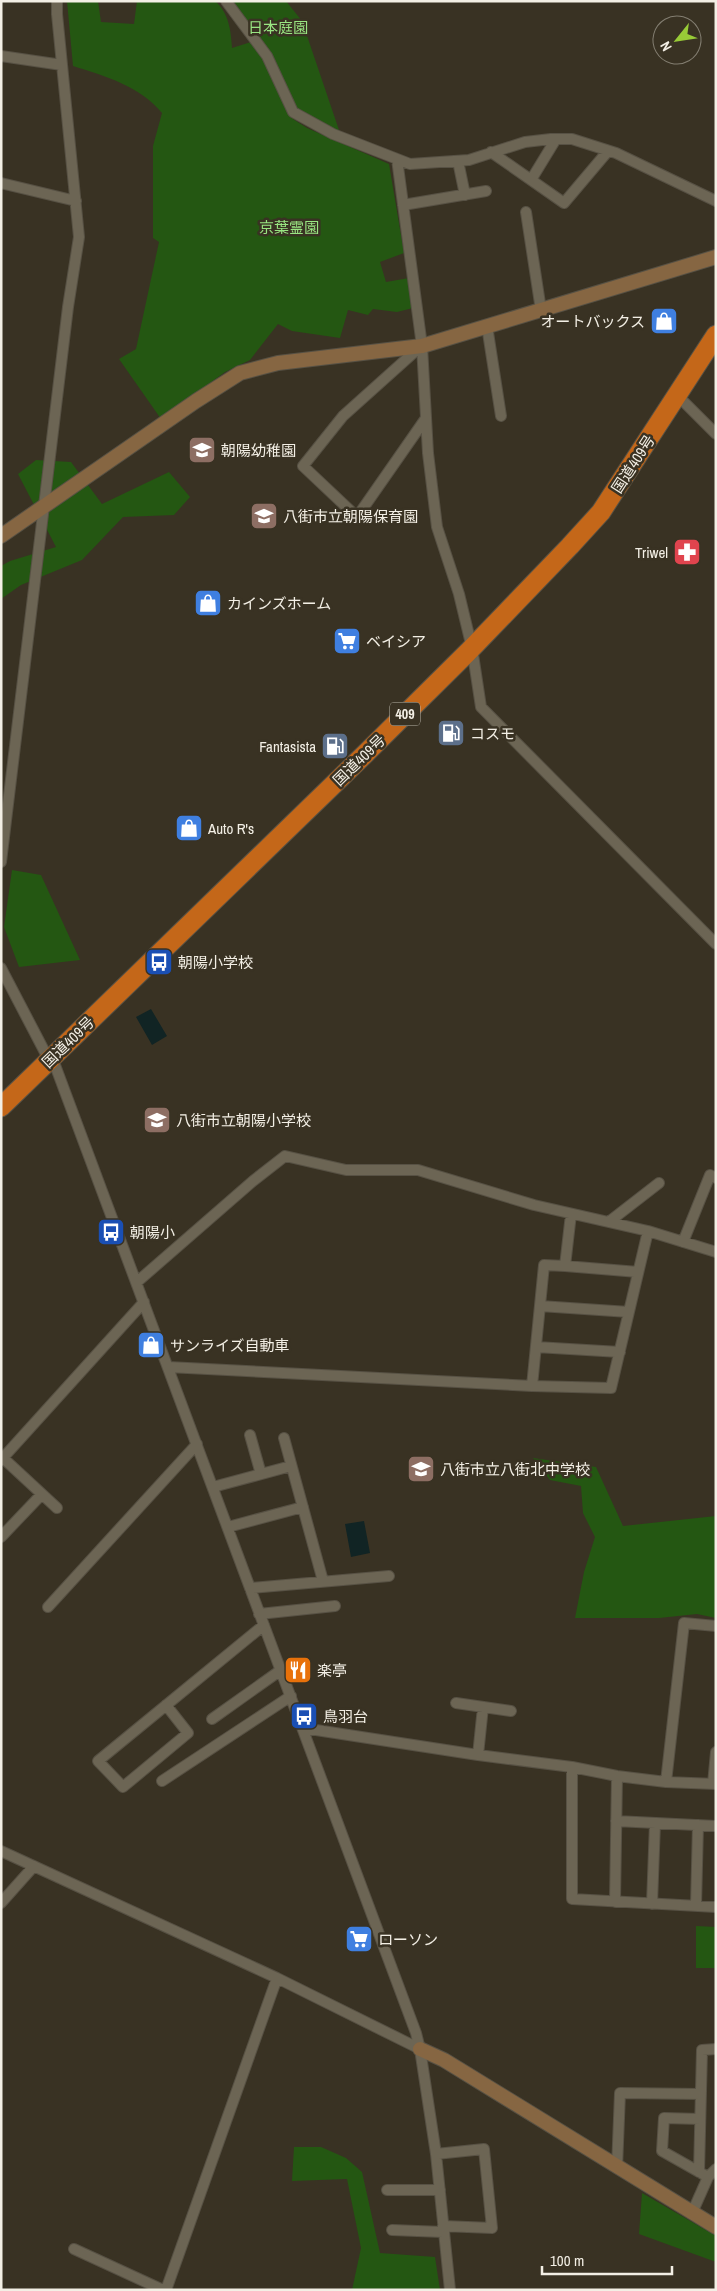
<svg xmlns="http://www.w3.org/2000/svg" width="717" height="2291" viewBox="0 0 717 2291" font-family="'Archivo Narrow','Noto Sans JP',sans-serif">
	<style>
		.green { fill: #245712 }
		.water { fill: #112424 }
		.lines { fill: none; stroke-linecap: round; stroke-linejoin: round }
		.street-casing { stroke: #575144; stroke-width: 12 }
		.secondary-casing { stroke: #575144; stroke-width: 16 }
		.highway-casing { stroke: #575144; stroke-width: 21 }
		.street { stroke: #6c6554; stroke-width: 10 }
		.secondary { stroke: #866642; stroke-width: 14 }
		.highway { stroke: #c46719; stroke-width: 19 }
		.labels { text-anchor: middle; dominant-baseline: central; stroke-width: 5; stroke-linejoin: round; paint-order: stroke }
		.shield { fill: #393223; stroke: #bbb6ab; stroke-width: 1 }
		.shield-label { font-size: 14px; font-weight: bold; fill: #f3efe5 }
		.park-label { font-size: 15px; fill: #99e582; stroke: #393223 }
		.poi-label { font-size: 15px; fill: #f3efe5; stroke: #393223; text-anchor: start }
		.street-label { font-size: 15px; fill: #f3efe5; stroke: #393223 }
	</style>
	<rect width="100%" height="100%" fill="#393223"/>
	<path class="green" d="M67,1H98L101,22L134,24L137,1H215C229,13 231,31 232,48L251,42L269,66L285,107L293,119L307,128L389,164L404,253L380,262L386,282L409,278L413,308L397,312L373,309L368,315L348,310L340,338L292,331L278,324L250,360L225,372L161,419L119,359L136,349L159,242L153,238V146L162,113C140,86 105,76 73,66Z
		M229,1H286L302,21L340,133L296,109Z
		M36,460L71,462L102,504L169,472L190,497L174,515L123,517L82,560L21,585L1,599V566L10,561L56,547L18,474Z
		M12,870L41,875L80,960L19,967L4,927Z
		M533,1458L596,1467L623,1526L716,1516V1618L697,1614L659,1618H575L584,1572L595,1537L583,1513L581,1486L550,1480Z
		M696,1926L716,1927V1968H696Z
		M321,2147L346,2158L362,2172L380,2253L435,2257L440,2290H352L361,2248L347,2179L292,2181L294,2147Z
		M642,2193L711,2233L716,2228V2262L639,2234Z"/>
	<path class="water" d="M151,1009L167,1036L152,1045L136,1017Z
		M364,1521L370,1553L351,1557L345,1524Z"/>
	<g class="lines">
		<g class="street-casing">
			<path id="street" d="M226,1L267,56L293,112L333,134L410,164L469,160L525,142L551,139H572L616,153L716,201
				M1,56L62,65
				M491,152L564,203L608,151
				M397,159L422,346L428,453L437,527L459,594L472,648L481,707L716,944
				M458,161L465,195
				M531,180L556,139
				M1,183L76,201
				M403,205L486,191
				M526,212L541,310
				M487,326L501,416
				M421,346L343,416L303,466L357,517L426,418
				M678,396L716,434
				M1,862L68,307L79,237L57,14V1
				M1,968L49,1060
				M52,1057L416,2033L420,2049L436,2154L450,2290
				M610,1221L659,1183
				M683,1242L710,1175L716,1178
				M565,1266L638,1272
				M137,1282L253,1181L285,1156L346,1170H418L534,1205L648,1231L716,1252
				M540,1306L629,1312
				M536,1347L620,1352
				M168,1367L532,1386L611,1388L648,1231
				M532,1386L544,1265L565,1266L571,1214
				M250,1435L261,1474
				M284,1438L323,1581
				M3,1458L57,1508
				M1,1460L144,1302
				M213,1487L291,1466
				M228,1527L303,1507
				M1,1537L42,1494
				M250,1588L389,1576
				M48,1607L197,1444
				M259,1614L335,1606
				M456,1703L511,1711
				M166,1705L188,1733L123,1787L98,1761L264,1625
				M212,1719L281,1670
				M303,1728L478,1755L572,1767L617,1776L666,1782L716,1784
				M478,1755L483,1707
				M572,1767V1899L716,1907
				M162,1781L291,1696
				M666,1782L684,1623L716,1626
				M713,1784L716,1752
				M616,1821L716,1826
				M1,1851L277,1978L420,2049
				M615,1902L617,1776
				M1,1903L34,1866
				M652,1904L655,1823
				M696,1906L698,1825
				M700,2119L664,2118L662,2151L708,2177
				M436,2154L484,2149L492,2228L443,2226
				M617,2168L620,2093L701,2094
				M699,2172L702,2050L716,2049
				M387,2190H440
				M692,2213L708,2177L716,2169
				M392,2230L443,2232
				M74,2249L163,2290
				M166,2290L277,1978"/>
		</g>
		<g class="secondary-casing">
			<path id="secondary" d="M1,536L196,401L240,373L278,363L422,346L716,257
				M420,2049L444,2060L716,2227"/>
		</g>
		<g class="highway-casing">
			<path id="highway" d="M1,1107L366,753L468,652L570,546L601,512L716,335"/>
		</g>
		<use href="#street" class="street"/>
		<use href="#secondary" class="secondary"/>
		<use href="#highway" class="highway"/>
	</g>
	<defs>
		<g id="shop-square" transform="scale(1.4375)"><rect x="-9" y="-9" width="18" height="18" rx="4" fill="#3f7fe0" stroke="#393223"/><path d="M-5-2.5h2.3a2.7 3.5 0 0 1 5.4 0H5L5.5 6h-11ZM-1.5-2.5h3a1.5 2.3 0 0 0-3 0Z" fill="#fff"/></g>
		<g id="school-square" transform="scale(1.4375)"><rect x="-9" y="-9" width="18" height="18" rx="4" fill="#8d6e63" stroke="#393223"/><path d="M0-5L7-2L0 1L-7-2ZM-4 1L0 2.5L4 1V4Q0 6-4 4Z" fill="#fff"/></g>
		<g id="pharmacy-square" transform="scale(1.4375)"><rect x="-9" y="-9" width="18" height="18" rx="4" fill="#e0444e" stroke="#393223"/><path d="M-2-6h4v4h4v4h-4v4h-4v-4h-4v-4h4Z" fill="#fff"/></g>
		<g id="supermarket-square" transform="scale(1.4375)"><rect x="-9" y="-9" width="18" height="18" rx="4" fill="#3f7fe0" stroke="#393223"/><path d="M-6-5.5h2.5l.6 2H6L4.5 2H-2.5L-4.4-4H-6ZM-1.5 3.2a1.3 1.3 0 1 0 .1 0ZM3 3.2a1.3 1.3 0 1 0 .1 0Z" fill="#fff"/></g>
		<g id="fuel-square" transform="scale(1.4375)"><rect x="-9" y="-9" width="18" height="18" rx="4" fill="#5c6f8a" stroke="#393223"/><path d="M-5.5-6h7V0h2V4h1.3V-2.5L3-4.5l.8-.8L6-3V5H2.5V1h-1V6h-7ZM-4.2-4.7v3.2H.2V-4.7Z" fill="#fff"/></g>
		<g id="bus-square" transform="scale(1.4375)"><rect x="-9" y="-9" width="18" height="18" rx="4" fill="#1a4fb4" stroke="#393223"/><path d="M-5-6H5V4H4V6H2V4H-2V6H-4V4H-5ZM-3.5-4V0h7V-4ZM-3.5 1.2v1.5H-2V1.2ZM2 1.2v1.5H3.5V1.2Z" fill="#fff"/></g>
		<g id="restaurant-square" transform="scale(1.4375)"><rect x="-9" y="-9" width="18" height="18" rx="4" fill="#e8710a" stroke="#393223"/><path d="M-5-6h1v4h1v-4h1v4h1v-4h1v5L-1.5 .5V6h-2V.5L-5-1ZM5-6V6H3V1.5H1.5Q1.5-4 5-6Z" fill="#fff"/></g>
	</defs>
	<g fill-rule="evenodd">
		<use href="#shop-square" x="664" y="321"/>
		<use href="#school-square" x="202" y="450"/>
		<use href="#school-square" x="264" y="516"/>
		<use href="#pharmacy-square" x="687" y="552"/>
		<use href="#shop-square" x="208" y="603"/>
		<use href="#supermarket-square" x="347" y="641"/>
		<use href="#fuel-square" x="451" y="733"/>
		<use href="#fuel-square" x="335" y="746"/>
		<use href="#shop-square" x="189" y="828"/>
		<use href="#bus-square" x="159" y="962"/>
		<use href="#school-square" x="157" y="1120"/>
		<use href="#bus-square" x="111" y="1232"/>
		<use href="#shop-square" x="151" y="1345"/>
		<use href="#school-square" x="421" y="1469"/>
		<use href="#restaurant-square" x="298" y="1670"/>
		<use href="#bus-square" x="304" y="1716"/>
		<use href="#supermarket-square" x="359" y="1939"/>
	</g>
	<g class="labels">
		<rect class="shield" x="390" y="702.5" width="30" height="23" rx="4"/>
		<g class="shield-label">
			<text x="405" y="714">409</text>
		</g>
		<g class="park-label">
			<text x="278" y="27">日本庭園</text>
			<text x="289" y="227">京葉霊園</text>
		</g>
		<g class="poi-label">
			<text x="645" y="321" text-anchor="end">オートバックス</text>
			<text x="221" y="450">朝陽幼稚園</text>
			<text x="283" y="516">八街市立朝陽保育園</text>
			<text x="668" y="552" text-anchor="end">Triwel</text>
			<text x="227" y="603">カインズホーム</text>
			<text x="366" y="641">ベイシア</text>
			<text x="470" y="733">コスモ</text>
			<text x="316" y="746" text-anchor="end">Fantasista</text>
			<text x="208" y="828">Auto R's</text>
			<text x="178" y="962">朝陽小学校</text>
			<text x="176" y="1120">八街市立朝陽小学校</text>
			<text x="130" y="1232">朝陽小</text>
			<text x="170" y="1345">サンライズ自動車</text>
			<text x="440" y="1469">八街市立八街北中学校</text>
			<text x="317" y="1670">楽亭</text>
			<text x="323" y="1716">鳥羽台</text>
			<text x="378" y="1939">ローソン</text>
		</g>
		<g class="street-label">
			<text transform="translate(633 464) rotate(-57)">国道409号</text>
			<text transform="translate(359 760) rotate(-44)">国道409号</text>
			<text transform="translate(68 1042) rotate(-44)">国道409号</text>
		</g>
	</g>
	<rect width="717" height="2291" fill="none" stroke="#f3efe5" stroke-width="5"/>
	<g transform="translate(677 40) rotate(240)"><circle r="24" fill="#393223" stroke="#837e71"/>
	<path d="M0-4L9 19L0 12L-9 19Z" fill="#98cb37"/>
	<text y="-8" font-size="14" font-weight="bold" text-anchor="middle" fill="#f3efe5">N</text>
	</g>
	<path d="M542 2266v8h130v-8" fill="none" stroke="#f3efe5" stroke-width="2.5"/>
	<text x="550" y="2266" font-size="15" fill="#f3efe5" stroke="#393223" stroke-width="4" paint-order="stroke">100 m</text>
</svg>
